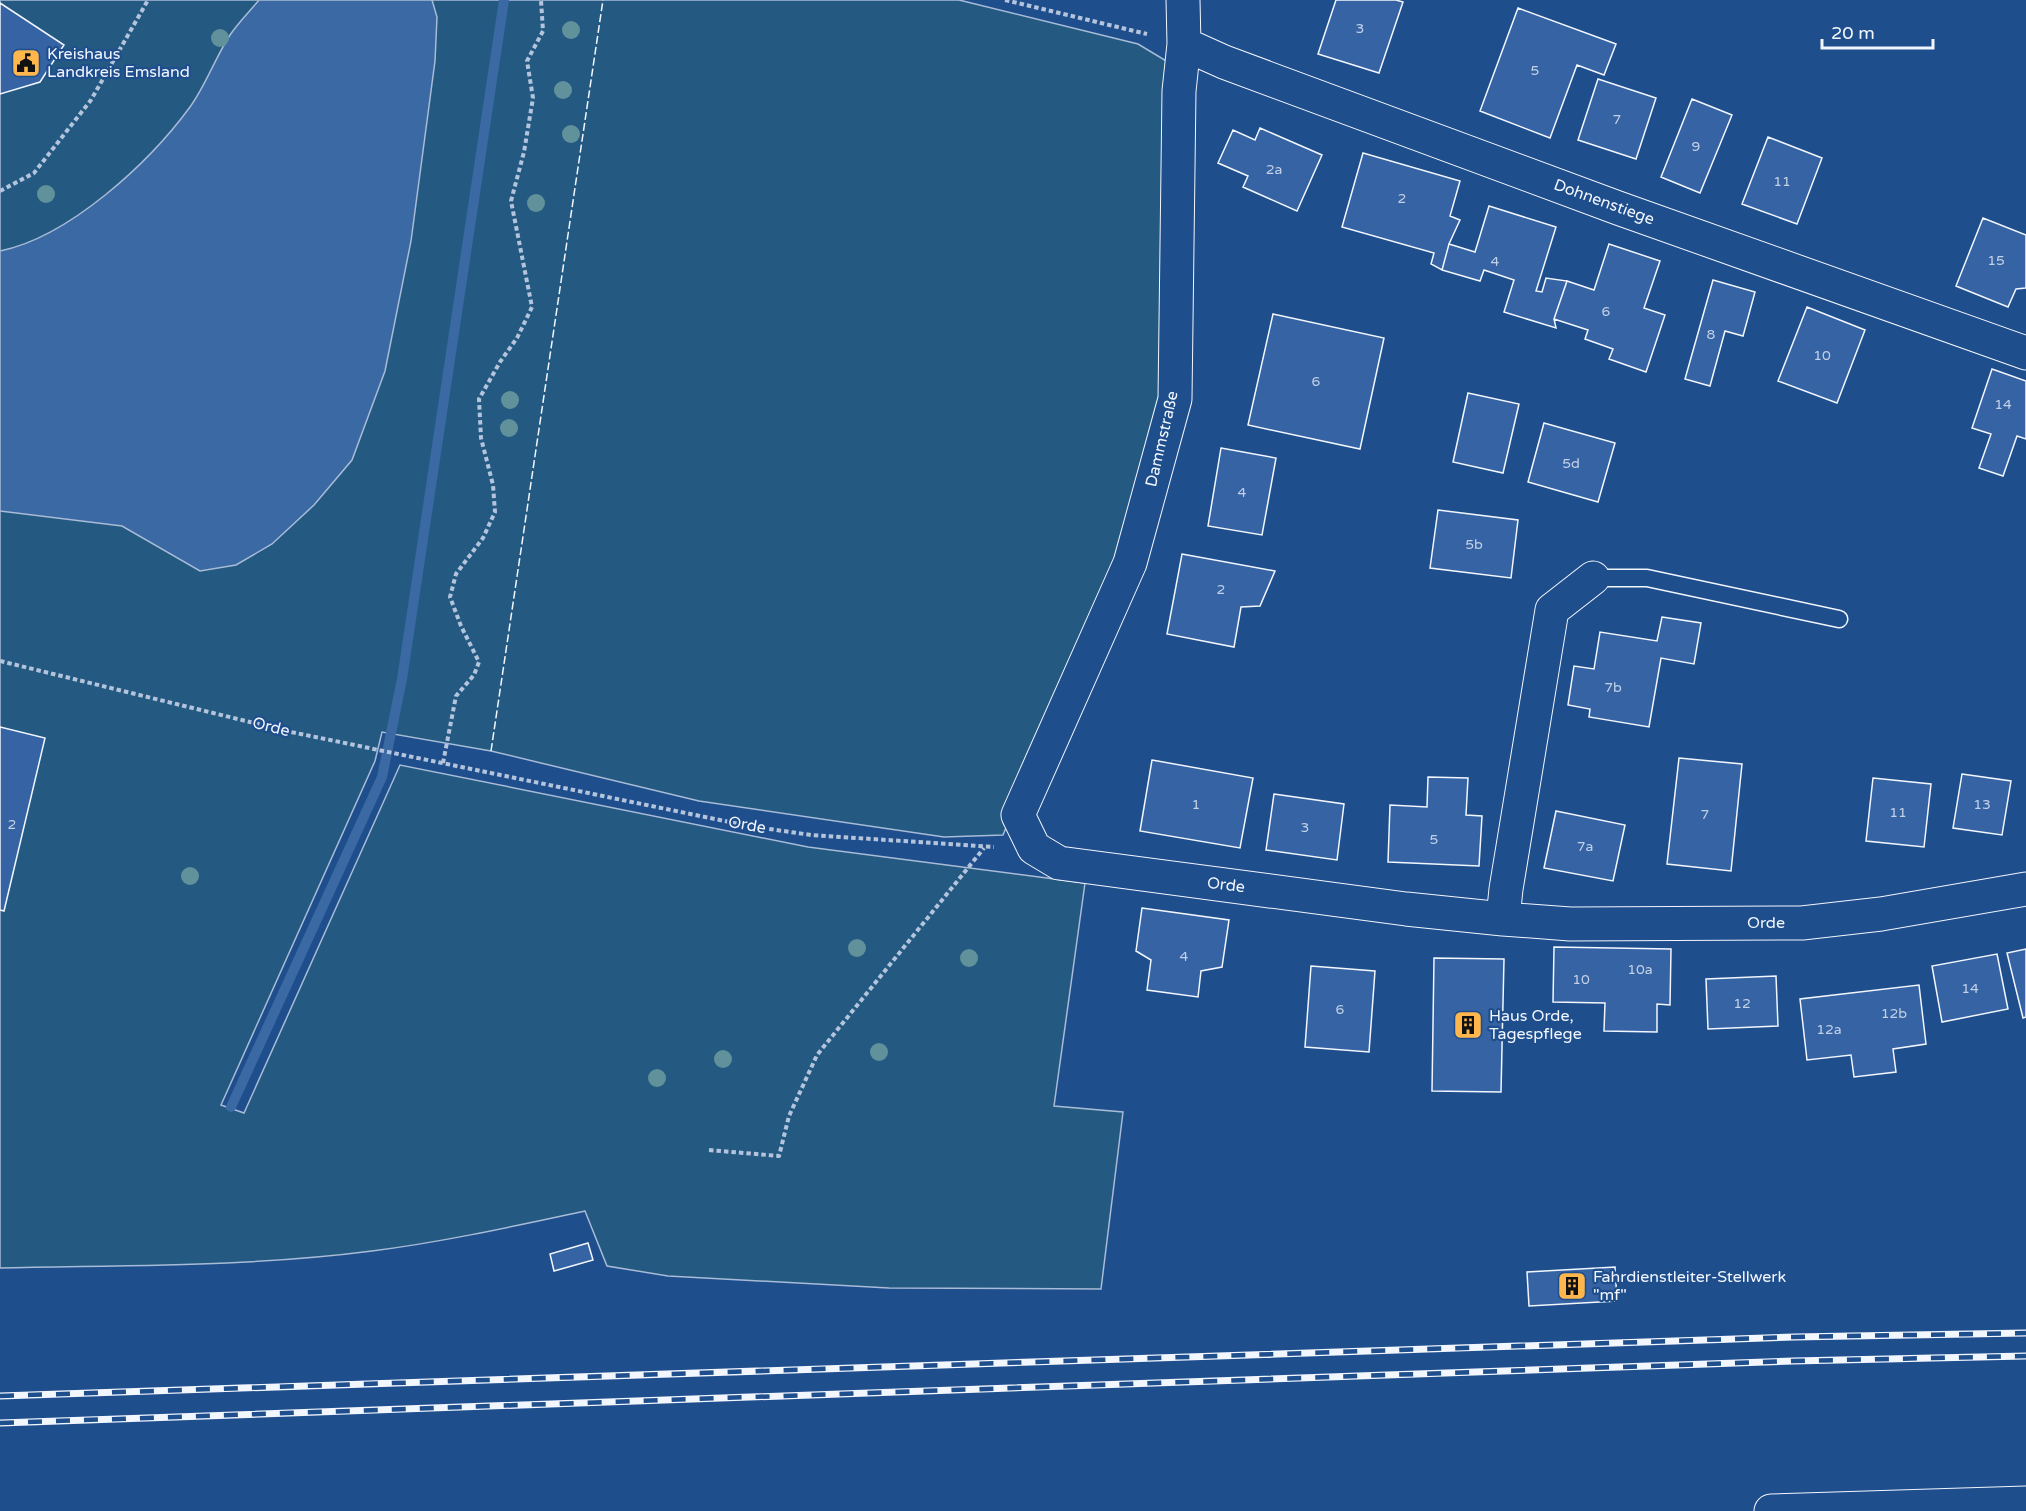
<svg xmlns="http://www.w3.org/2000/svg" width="2026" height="1511" viewBox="0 0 2026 1511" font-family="'Varela Round',sans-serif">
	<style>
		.green { fill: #245a82; stroke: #a8bbd7; stroke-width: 1.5 }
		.water { fill: #3b69a3; stroke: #a8bbd7; stroke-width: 1.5 }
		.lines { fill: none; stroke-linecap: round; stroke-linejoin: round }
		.stream { stroke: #3b69a3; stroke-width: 10 }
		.building { fill: #3563a3; stroke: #f2f6ff; stroke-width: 1.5 }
		.service-casing { stroke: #f2f6ff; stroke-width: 19 }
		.minor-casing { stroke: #f2f6ff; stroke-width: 35 }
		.path { stroke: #b3c4dc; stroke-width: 4; stroke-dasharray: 4.5 3; stroke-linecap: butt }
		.service { stroke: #1f4e8c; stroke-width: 16 }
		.minor { stroke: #1f4e8c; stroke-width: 33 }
		.rail-casing { stroke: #f2f6ff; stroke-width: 7 }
		.rail { stroke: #1f4e8c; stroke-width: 4.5; stroke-dasharray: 14; stroke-linecap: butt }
		.fence { stroke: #f2f6ff; stroke-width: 1.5; stroke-dasharray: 8 3; stroke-linecap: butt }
		.tree { fill: #61919a }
		.labels { text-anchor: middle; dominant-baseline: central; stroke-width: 4.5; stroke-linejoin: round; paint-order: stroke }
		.number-label { font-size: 14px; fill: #c3d1e8 }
		.poi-label { font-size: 16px; fill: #f2f6ff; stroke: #1f4e8c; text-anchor: start }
		.street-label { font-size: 16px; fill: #f2f6ff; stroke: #1f4e8c }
	</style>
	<rect width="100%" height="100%" fill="#1f4e8c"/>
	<path class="green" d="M0,0H959L1138,44L1168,62L1159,396L1115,560L1003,835L944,837L699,801L491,751L382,732L375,761L221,1105L244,1113L400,765L808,847L1085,883L1054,1106L1123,1112L1101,1289L889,1288L668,1276L607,1266L585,1211C515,1226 443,1242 372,1251C249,1267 124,1265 0,1268Z"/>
	<path class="water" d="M259,0H432L437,17L435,61L411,241L385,371L352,460L314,505L272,544L236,565L200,571L122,526L0,511V251C69,237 149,163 190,107C206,85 215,58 230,35C238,23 250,11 259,0Z"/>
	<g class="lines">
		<path class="stream" d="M231,1107L382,777L402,679L504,0"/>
	</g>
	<path class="building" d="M1336,0H1396L1403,2L1379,73L1318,54Z
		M0,3L64,45L40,82L0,94Z
		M1518,8L1616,44L1604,75L1577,65L1550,138L1480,111Z
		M1598,79L1656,98L1636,159L1578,140Z
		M1692,99L1732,115L1700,193L1661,177Z
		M1260,128L1322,155L1297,211L1243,187L1248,176L1218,163L1233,130L1255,140Z
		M1768,137L1822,158L1797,224L1742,204Z
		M1363,153L1460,181L1450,216L1460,220L1449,244L1442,270L1431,264L1434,253L1342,227Z
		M1489,206L1556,227L1536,291L1542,292L1546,278L1567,281L1554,319L1556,328L1504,312L1514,280L1484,270L1480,281L1442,270L1449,244L1475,252Z
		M1983,218L2026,235V288L2016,289L2008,307L1956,286Z
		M1609,244L1660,261L1644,308L1665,315L1646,372L1609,359L1613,349L1585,339L1588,330L1554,319L1567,281L1594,290Z
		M1713,280L1755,292L1743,336L1725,331L1710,386L1685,379Z
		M1807,307L1865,330L1837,403L1778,381Z
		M1273,314L1384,338L1360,449L1248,425Z
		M1992,369L2026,381V439L2017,436L2003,476L1979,468L1991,434L1972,428Z
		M1468,393L1519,404L1503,473L1453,462Z
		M1544,423L1615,443L1598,502L1528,482Z
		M1221,448L1276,458L1262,535L1208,526Z
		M1438,510L1518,520L1511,578L1430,568Z
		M1182,554L1275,571L1260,606L1241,607L1234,647L1167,634Z
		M1662,617L1701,623L1694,664L1661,658L1649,727L1589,717L1590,709L1568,705L1574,666L1594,669L1600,632L1657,641Z
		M0,727L45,738L4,911L0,910Z
		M1679,758L1742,764L1731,871L1667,864Z
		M1152,760L1253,778L1240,848L1140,831Z
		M1962,774L2011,781L2002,835L1953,828Z
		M1428,777L1468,778L1466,815L1482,816L1479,866L1388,862L1390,805L1427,807Z
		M1873,778L1931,784L1924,847L1866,841Z
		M1274,794L1344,804L1337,860L1266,850Z
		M1556,811L1625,825L1613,881L1544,868Z
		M1142,908L1229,920L1222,967L1201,971L1198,997L1147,990L1151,960L1136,951Z
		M1554,947L1671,949L1670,1005L1657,1004V1032L1604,1031L1605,1003L1553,1002Z
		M2026,949V1017L2023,1018L2007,953Z
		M1997,954L2008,1009L1942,1022L1932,966Z
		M1434,958L1504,959L1501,1092L1432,1091Z
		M1311,966L1375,971L1369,1052L1305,1047Z
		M1776,976L1778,1026L1708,1029L1706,979Z
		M1919,985L1926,1044L1893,1049L1896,1072L1854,1077L1851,1055L1807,1060L1800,999Z
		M588,1243L593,1260L554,1271L550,1254Z
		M1615,1267L1617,1301L1529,1306L1527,1272Z"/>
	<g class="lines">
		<g class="service-casing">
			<path id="service" d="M1593,578H1647L1839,619"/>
		</g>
		<g class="minor-casing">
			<path id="minor" d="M1183,0L1184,44L1179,91L1175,399L1130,563L1018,815L1034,848L1059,863L1406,909L1503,919L1570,924L1802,923L1881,914L2026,889
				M1184,44L1224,62L1618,208L2026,353
				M1503,919L1506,889L1552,610L1593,578
				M1771,1511L2026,1503"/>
		</g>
		<path class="path" d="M1005,0L1147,34
			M0,191L34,173L91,100L148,0
			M0,661L291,732L749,826L811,835L994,847
			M443,763L456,696L474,675L479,662L461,626L450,597L456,574L483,538L495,512L493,485L481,438L479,399L500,362L517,338L532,307L511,201L524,152L533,98L527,61L543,31L541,0
			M709,1150L779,1156L789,1116L817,1055L984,848"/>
		<use href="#service" class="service"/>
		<use href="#minor" class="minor"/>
		<g class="rail-casing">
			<path id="rail" d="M0,1396L1794,1337L2026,1333
				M0,1423L1793,1361L2026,1356"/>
		</g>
		<use href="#rail" class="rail"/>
		<path class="fence" d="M491,751L603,0"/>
	</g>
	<g class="tree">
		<circle cx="571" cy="30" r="9"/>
		<circle cx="220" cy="38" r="9"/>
		<circle cx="563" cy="90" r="9"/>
		<circle cx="571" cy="134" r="9"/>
		<circle cx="46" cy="194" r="9"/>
		<circle cx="536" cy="203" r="9"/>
		<circle cx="510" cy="400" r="9"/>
		<circle cx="509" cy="428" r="9"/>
		<circle cx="190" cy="876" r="9"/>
		<circle cx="857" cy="948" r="9"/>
		<circle cx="969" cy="958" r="9"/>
		<circle cx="879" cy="1052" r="9"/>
		<circle cx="723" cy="1059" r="9"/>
		<circle cx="657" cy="1078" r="9"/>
	</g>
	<defs>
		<g id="civic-square" transform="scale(1.5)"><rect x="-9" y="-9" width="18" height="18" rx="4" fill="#ffb74d" stroke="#1f4e8c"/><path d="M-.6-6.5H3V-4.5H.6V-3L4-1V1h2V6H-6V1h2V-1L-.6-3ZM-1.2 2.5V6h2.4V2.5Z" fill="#111"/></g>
		<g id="building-square" transform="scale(1.5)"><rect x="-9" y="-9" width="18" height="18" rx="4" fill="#ffb74d" stroke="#1f4e8c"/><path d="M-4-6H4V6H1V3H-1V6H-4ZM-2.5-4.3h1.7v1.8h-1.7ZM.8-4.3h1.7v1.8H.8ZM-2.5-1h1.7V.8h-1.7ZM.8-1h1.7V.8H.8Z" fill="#111"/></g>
	</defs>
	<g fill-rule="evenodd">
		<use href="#civic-square" x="26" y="63"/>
		<use href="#building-square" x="1468" y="1025"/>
		<use href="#building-square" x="1572" y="1286"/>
	</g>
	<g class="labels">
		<g class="number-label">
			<text x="1360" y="28">3</text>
			<text x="1535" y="70">5</text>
			<text x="1617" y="119">7</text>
			<text x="1696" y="146">9</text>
			<text x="1274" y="169">2a</text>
			<text x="1782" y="181">11</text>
			<text x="1402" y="198">2</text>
			<text x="1996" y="260">15</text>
			<text x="1495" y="261">4</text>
			<text x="1606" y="311">6</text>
			<text x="1711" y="334">8</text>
			<text x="1822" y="355">10</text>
			<text x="1316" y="381">6</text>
			<text x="2003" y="404">14</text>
			<text x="1571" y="463">5d</text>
			<text x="1242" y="492">4</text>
			<text x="1474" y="544">5b</text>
			<text x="1221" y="589">2</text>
			<text x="1613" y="687">7b</text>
			<text x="1196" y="804">1</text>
			<text x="1982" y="804">13</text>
			<text x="1898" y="812">11</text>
			<text x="1705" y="814">7</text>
			<text x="12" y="824">2</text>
			<text x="1305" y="827">3</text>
			<text x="1434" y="839">5</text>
			<text x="1585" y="846">7a</text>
			<text x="1184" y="956">4</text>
			<text x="1640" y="969">10a</text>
			<text x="1581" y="979">10</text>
			<text x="1970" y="988">14</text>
			<text x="1742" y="1003">12</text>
			<text x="1340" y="1009">6</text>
			<text x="1894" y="1013">12b</text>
			<text x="1829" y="1029">12a</text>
		</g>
		<g class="poi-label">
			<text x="47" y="54">Kreishaus<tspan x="47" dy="18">Landkreis Emsland</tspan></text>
			<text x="1489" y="1016">Haus Orde,<tspan x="1489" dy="18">Tagespflege</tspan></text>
			<text x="1593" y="1277">Fahrdienstleiter-Stellwerk<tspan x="1593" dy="18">"mf"</tspan></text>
		</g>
		<g class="street-label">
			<text transform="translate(1604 202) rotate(20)">Dohnenstiege</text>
			<text transform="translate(1162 439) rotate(-77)">Dammstraße</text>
			<text transform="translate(271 727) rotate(14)">Orde</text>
			<text transform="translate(747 825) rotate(10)">Orde</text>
			<text transform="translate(1226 885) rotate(7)">Orde</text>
			<text x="1766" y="923">Orde</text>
		</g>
	</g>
	<path d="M1822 39v9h111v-9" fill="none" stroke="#f2f6ff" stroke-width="3"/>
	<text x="1831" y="39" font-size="18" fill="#f2f6ff" stroke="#1f4e8c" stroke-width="4.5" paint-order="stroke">20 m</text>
</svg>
